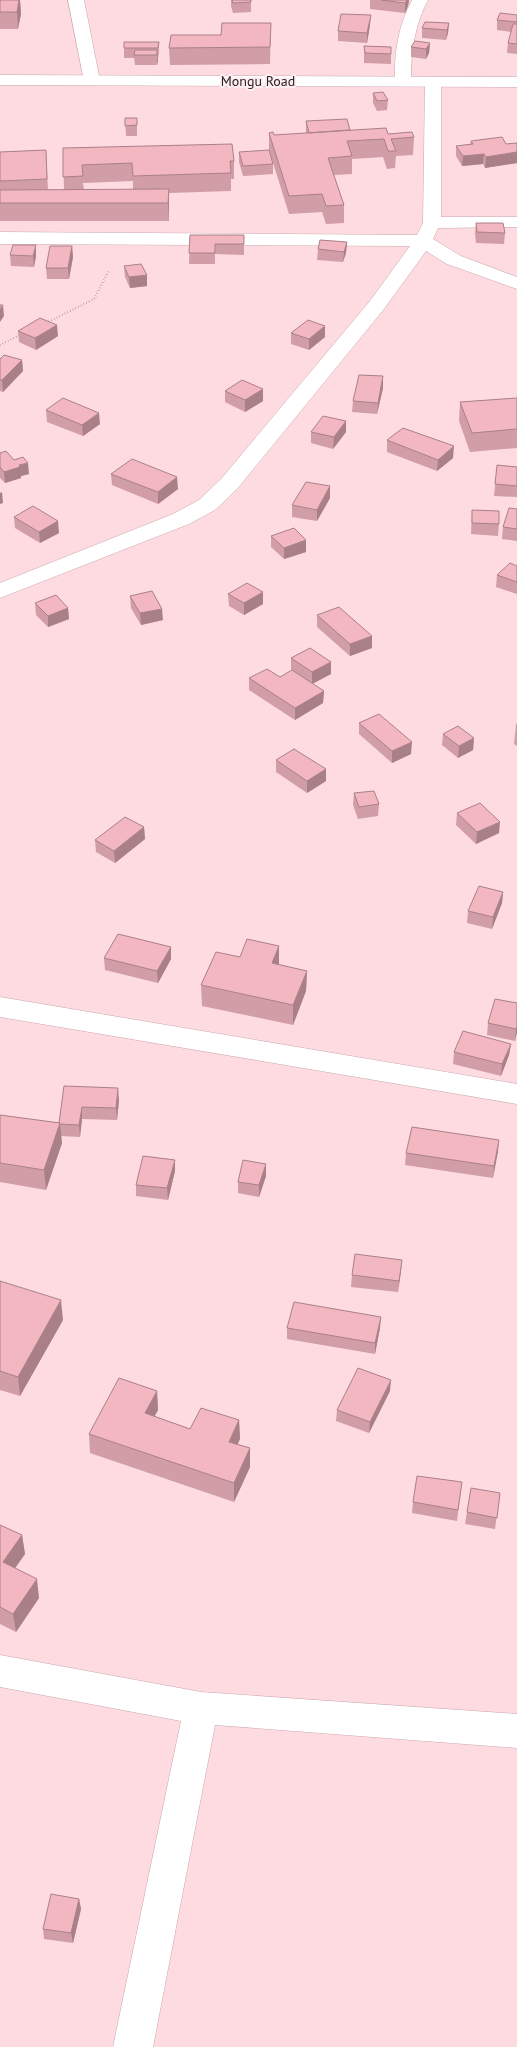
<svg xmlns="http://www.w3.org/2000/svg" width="517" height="2047" viewBox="0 0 517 2047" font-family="'PT Sans',sans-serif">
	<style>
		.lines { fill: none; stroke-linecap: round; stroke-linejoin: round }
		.minor-casing { stroke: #c8a7ad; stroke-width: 1 }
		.major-casing { stroke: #c8a7ad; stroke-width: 1 }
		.path { stroke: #8c767a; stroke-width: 2; stroke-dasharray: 0.5 2.5; stroke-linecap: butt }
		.minor { fill: #fff; fill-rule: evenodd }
		.major { fill: #fff; fill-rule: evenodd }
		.wall { fill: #d19da7; fill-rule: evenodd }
		.shaded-wall { fill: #aa8088 }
		.building { fill: #f3b7c2; stroke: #aa8088 }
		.labels { text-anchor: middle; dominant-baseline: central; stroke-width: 4; stroke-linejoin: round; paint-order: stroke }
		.far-street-label { font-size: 14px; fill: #2e2224; stroke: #fdeff1 }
	</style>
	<rect width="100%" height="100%" fill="#fedbe1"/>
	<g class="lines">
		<g class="minor-casing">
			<path id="minor" d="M68,0H84L100,81L98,85H86L84,81Z
				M412,0H428C414,27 411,52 411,82L409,86H397L395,82C394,52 398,27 412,0Z
				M433,77L439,78L441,82V217H517V227L438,228L433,239L461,256L517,277V289L447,264L426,251L384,309L237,489L215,510L189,524L0,598V583L173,514L199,500L221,479L370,301L410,246L0,244V232L417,235L423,223L425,82L427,78Z
				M0,997L517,1084V1104L0,1017Z
				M0,1655L201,1692L517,1714V1748L215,1725L153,2047H113L181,1721L0,1687Z"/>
		</g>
		<g class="major-casing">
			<path id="major" d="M0,75L517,77V87L0,85Z"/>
		</g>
		<path class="path" d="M46,323L94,299L109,270
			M0,345L22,334"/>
		<use href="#minor" class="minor"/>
		<use href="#major" class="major"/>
	</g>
	<path class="wall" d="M0,0H20L21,14L18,29H0Z
		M231,0H251V12L233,13L231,6Z
		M370,0H409L408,6L405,13L370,9Z
		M517,15V54L507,53L508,43L511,32L497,30V20Z
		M271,23L270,64L170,65L169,48Z
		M449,23L448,33L446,40L422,38V28Z
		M370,25L367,43L338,41V31Z
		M159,42V52L157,65H135L134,58H124V48Z
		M430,43L429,53L426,59L411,57V47Z
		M364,46L391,47V64L364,63Z
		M373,93L388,100L387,110L377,111L373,103Z
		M125,118H137V136H126Z
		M306,121L350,130L388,134L414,137L413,155L396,156L395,168L387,169L383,157L352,159V174L334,175L344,205V223L326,224L322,212L289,214L269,150V133L274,135L306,133Z
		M471,141L506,144L517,143V163L485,168L483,164L462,166L456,156V146L470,144Z
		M63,148L234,161V179H231V191L169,193V221H0V152L46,150L48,190H64ZM133,181V190H84L83,183Z
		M239,152L273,164V174L243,176L239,162Z
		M476,223L505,233L504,244L476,243L475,234Z
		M190,235H244V255L215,254V264H189Z
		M347,242L346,253L343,262L317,260L318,249Z
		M72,246L73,257L69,279H47L46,268Z
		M10,255L36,256L34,267L11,266Z
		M124,266L147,286L130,288L125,277Z
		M325,326V337L309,350L291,344V333Z
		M18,331L58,336L36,350L19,342Z
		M0,359L22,360L23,371L3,392L0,391Z
		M383,376V388L377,414L352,412L353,401Z
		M225,391L263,401L245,412L225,402Z
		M517,398V448L470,452L459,421L460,402Z
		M46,410L100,424L83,436L47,422Z
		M346,421V432L333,449L311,443V432Z
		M387,440L453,458L437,471L387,452Z
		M0,453L14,460L29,474L21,476V478L5,483L0,478Z
		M497,465L517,467V497L494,496Z
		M111,474L178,489L158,504L112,485Z
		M330,498L317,521L292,517V505Z
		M517,509V541L502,539L503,527Z
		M472,510L499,524L498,536L471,534Z
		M14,517L59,533L40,543L15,528Z
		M271,536L306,540V552L284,559L271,547Z
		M517,566V594L496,587L497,575Z
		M263,592V604L244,615L229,606L228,594Z
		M130,596L163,620L141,625L131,608Z
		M35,603L68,608L69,619L48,627L36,615Z
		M317,615L372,648L350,656L317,627Z
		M291,658L331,662V674L312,684L324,691L323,703L295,720L249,690V678L280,677L294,672L291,669Z
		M359,723L411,754L392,763L359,734Z
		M517,723V746L514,744L516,724Z
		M443,734L474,738L473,750L458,758L442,745Z
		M276,760L326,781L307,793L276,772Z
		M354,793L379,804L378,816L358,819L353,805Z
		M457,813L499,833L476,844L456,825Z
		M144,827L145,839L115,863L96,852L95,840Z
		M503,892L502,903L492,929L467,923L468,911Z
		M279,946V965L307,971L306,991L293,1025L202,1006L201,985L240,957Z
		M104,958L171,959L158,983L105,970Z
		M517,1003V1032L515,1041L487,1035L488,1023Z
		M511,1044L509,1055L501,1076L453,1064L454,1052Z
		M64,1086L119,1100L117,1120L82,1119L80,1137L61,1136L62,1143L46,1190L0,1182V1115L59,1123Z
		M499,1140L493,1178L405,1165L406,1153Z
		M266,1164V1176L259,1197L238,1193V1182Z
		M175,1171L168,1200L136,1196V1185Z
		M401,1271L398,1292L351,1287L352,1275Z
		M0,1281L63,1320L20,1396L0,1390Z
		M287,1328H380L375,1354L287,1339Z
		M157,1391L158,1410L154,1416L190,1429L239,1420L240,1439L237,1444L250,1448V1467L234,1502L90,1453L89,1434Z
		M390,1391L369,1433L336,1421L337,1410Z
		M462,1482L457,1521L412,1513L413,1502Z
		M500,1493L495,1529L465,1524L467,1512Z
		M0,1525L22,1535L25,1554L15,1568L39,1598L16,1632L0,1624Z
		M79,1899L81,1909L73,1943L44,1939L43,1929Z"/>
	<path class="shaded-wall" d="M19,0H20L21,14L18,29L17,12Z
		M407,0H409L408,6L405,13V3Z
		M371,15L370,25L367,43V33Z
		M449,23L448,33L446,40L447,30Z
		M430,43L429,53L426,59V49Z
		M157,50L158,61L157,65Z
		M517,152V163L485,168L486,157Z
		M484,154L483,164L462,166L463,156Z
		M169,189V221L168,203Z
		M347,242L346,253L343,262L344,252Z
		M36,245V256L34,267L33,256Z
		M72,246L73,257L69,279L68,268Z
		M147,275V286L130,288L129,277Z
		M3,305L4,316L0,322V310Z
		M57,325L58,336L36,350L35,338Z
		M325,326V337L309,350V339Z
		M22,360L23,371L3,392L2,380Z
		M383,376V388L377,414L378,403Z
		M263,389V401L245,412V400Z
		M99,413L100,424L83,436L82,425Z
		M346,421V432L333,449L334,437Z
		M454,446L453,458L437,471L438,460Z
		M28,463L29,474L21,476V478L5,483L4,472L19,465Z
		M177,477L178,489L158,504V492Z
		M330,486V498L317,521V510Z
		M2,492L3,503L0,504V493Z
		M58,521L59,533L40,543L39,532Z
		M306,540V552L284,559V548Z
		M263,592V604L244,615V603Z
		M68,608L69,619L48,627V616Z
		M162,609L163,620L141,625L140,613Z
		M372,636V648L350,656V644Z
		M331,662V674L312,684V672Z
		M324,691L323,703L295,720V708Z
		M474,738L473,750L458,758L459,746Z
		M412,742L411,754L392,763V751Z
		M326,769V781L307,793V781Z
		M500,822L499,833L476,844L477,832Z
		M144,827L145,839L115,863L114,851Z
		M503,892L502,903L492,929L493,917Z
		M279,946V966L272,963Z
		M171,947V959L158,983L157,971Z
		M307,971L306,991L293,1025V1005Z
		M517,1026V1032L515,1041L516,1029Z
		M511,1044L509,1055L501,1076L502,1064Z
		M118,1088L119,1100L117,1120L116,1108Z
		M82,1107V1119L80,1137L79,1125Z
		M60,1123L62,1143L46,1190L44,1170Z
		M499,1140L498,1152L493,1178L494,1166Z
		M175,1160V1171L168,1200L167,1188Z
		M266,1164V1176L259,1197V1185Z
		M402,1260L401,1271L398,1292L399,1281Z
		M61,1300L63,1320L20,1396L18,1377Z
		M381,1317L380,1328L375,1354V1343Z
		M391,1380L390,1391L369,1433L370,1422Z
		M157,1391L158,1410L146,1432L145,1413Z
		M239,1420L240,1439L230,1461L229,1442Z
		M250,1448V1467L234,1502V1483Z
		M22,1535L25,1554L6,1581L3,1562Z
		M37,1579L39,1598L16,1632L13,1614Z
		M79,1899L81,1909L73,1943L71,1933Z"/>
	<path class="building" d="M0,0H19L17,12H0Z
		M232,0H251V2L233,3Z
		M381,0H407L405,3Z
		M500,13L517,15V22L497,20Z
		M341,14L371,15L367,33L338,31Z
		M425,22L449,23L447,30L422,28Z
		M222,23H271L270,47L169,48L171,35H221Z
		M513,24H517V44L508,43Z
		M415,41L430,43L426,49L411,47Z
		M124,42H159L158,48H124Z
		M364,46L391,47V54L365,53Z
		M135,50H157V55H134Z
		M383,92L388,100L377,101L373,93Z
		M125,118H137V125L125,126Z
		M347,119L350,130L309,133L306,121Z
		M386,128L388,134L412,132L414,137L391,139L396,151H388L384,139L347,141L352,156L328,158L344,205L326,206L322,194L289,196L269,133L273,132L274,135Z
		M502,137L506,144L517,143V152L486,157L484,154L463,156L456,146L473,144L471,141Z
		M232,144L234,161H230L231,173L133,176L132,163L82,165L83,176L63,177V148Z
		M46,150L47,179L0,181V152Z
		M269,150L273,164L243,166L239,152Z
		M169,189L168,203H0V190Z
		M476,223H503L505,233L477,232Z
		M190,235H244V244H215V253H189Z
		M320,240L347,242L344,252L318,249Z
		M13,245H36L33,256L10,255Z
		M50,246H72L68,268H46Z
		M141,264L147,275L129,277L124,266Z
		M0,305H3L0,310Z
		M40,318L57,325L35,338L18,331Z
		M308,320L325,326L309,339L291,333Z
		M4,355L22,360L2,380H0V359Z
		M359,375L383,376L378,403L353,401Z
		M242,380L263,389L245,400L225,391Z
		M63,398L99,413L82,425L46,410Z
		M517,398V429L472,433L460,402Z
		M323,416L346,421L334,437L311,432Z
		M403,428L454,446L438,460L387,440Z
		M6,451L14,460L23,457L28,463L19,465L20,467L4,472L0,467V453Z
		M132,459L177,477L158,492L111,474Z
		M497,465L517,467V486L495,484Z
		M306,482L330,486L317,510L292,505Z
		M33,506L58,521L39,532L14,517Z
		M509,508L517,509V529L503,527Z
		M472,510L499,511V524L472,523Z
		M294,528L306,540L284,548L271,536Z
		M510,563L517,566V582L497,575Z
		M247,583L263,592L244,603L228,594Z
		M152,591L162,609L140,613L130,596Z
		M56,595L68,608L48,616L35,603Z
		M339,607L372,636L350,644L317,615Z
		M310,648L331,662L312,672L291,658Z
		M267,669L280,677L292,670L324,691L295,708L249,678Z
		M379,714L412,742L392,751L359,723Z
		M458,726L474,738L459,746L443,734Z
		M294,749L326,769L307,781L276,760Z
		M374,791L379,804L359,807L354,793Z
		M480,803L500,822L477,832L457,813Z
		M125,817L144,827L114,851L95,840Z
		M479,886L503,892L493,917L468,911Z
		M118,934L171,947L157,971L104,958Z
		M247,939L279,946L272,963L307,971L293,1005L201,985L216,952L240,957Z
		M495,999L517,1003V1026L516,1029L488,1023Z
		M463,1031L511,1044L502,1064L454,1052Z
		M64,1086L118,1088L116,1108L82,1107L79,1125L59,1124L60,1123H59Z
		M0,1115L60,1123L44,1170L0,1163Z
		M412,1127L499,1140L494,1166L406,1153Z
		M143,1156L175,1160L167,1188L136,1185Z
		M243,1160L266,1164L259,1185L238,1182Z
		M355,1254L402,1260L399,1281L352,1275Z
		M0,1281L61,1300L18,1377L0,1371Z
		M294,1302L381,1317L375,1343L287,1328Z
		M358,1368L391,1380L370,1422L337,1410Z
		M119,1378L157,1391L145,1413L190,1429L201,1408L239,1420L229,1442L250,1448L234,1483L89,1434Z
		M417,1476L462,1482L458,1510L413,1502Z
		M471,1488L500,1493L497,1518L467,1512Z
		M0,1525L22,1535L3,1562L37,1579L13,1614L0,1607Z
		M51,1894L79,1899L71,1933L43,1929Z"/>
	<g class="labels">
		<g class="far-street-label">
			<text x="258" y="81">Mongu Road</text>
		</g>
	</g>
</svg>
